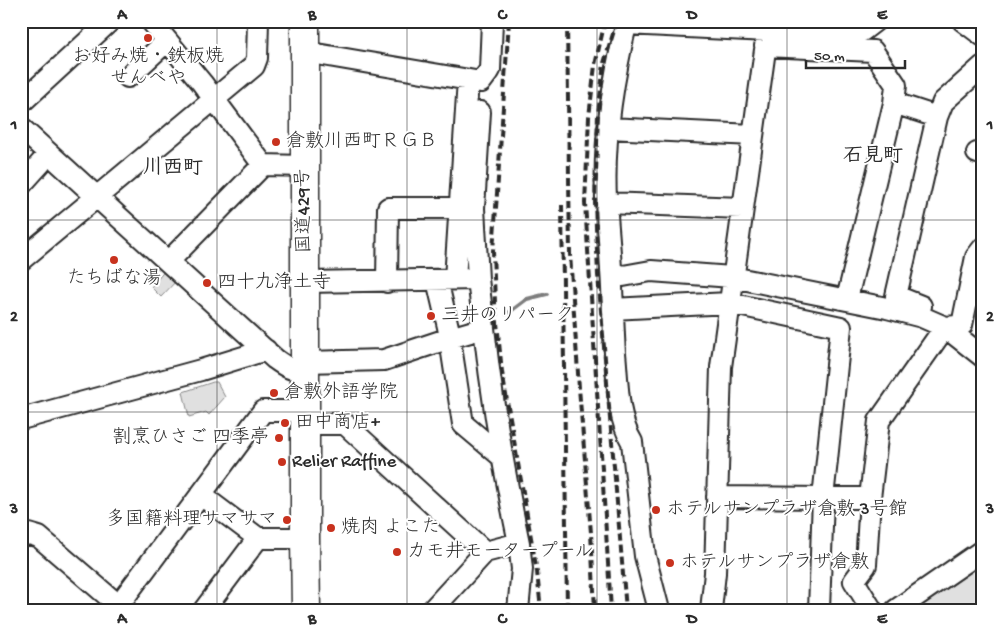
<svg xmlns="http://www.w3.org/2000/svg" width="1004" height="631" viewBox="0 0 1004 631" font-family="'Gochi Hand','Klee One',sans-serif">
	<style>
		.green { fill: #e0e0e0; stroke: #868686 }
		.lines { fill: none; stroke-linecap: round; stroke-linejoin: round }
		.stream { stroke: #7e7e7e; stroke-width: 4 }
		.minor-casing { stroke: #2b2b2b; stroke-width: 24 }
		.highway-casing { stroke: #2b2b2b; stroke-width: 31 }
		.minor { stroke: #fff; stroke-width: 20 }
		.highway { stroke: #fff; stroke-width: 28 }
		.rail { stroke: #2b2b2b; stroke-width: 4; stroke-dasharray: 8 4; stroke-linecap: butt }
		.grid { fill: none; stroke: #2b2b2b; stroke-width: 1; stroke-opacity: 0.55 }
		.poi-dot { fill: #c8321e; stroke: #fff; stroke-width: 2 }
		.labels { text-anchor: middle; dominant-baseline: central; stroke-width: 4; stroke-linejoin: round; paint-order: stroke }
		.poi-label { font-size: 19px; fill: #2b2b2b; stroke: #fff; text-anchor: start }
		.street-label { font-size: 19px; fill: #2b2b2b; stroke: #fff }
		.neighbourhood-label { font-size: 20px; font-weight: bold; fill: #2b2b2b; stroke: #fff }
		.neatline { fill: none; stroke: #2b2b2b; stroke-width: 2 }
		.grid-label { font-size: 16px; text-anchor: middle; font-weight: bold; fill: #2b2b2b }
	</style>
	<rect width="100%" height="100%" fill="#fff"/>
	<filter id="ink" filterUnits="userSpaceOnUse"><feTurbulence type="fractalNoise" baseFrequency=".02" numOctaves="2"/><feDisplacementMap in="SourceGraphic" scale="10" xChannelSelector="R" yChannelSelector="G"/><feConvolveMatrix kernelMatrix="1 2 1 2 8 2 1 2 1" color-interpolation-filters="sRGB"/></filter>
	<g filter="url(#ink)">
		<path class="green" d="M167,268L178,279L161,297L151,287Z
			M213,382H217L225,397L209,415L206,412L189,417L183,392Z
			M982,565L983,610H915Z"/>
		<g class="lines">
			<path class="stream" d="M507,314L527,299L547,294"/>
			<g class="minor-casing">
				<path id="minor" d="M151,21L202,83L263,165
					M627,21C613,79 603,139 606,198C607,222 610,246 611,270C613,298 613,325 615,353C618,382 617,417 632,442L645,556L659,610
					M963,21L983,36
					M626,24L768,31H862L875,21
					M765,46L873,51L896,85L894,103L937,117
					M305,52L481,82L490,70L492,21
					M128,77L167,41
					M21,103L110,21
					M21,128L275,359C286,367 292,371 305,370
					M608,128L753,135
					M977,153L983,154
					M21,185L49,154
					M606,203L742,208
					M21,260L254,66L257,58L258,21
					M169,261L263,165L304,166
					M611,269L615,273L623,276L651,271L732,277L887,308L922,317L945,327L983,357
					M455,279L468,80
					M478,279L474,208L480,112
					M437,280L448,327L463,424L501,456
					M387,282L388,208H472
					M847,299L894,103
					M921,306L896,296L937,117L943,102L983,66
					M612,309L729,303L841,327L823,498H870
					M962,325L976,257L983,248
					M484,328C492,401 504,472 519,543L485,552
					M305,362L384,360L450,338L484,328L478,279L306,282
					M21,419L201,370L266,350
					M306,424H345L485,552L432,610
					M201,495L258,538
					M717,497L823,498L819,610
					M21,536L29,534L39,537L124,610
					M115,610L263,411H305
					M204,610L258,538H305
					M518,610L522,569L519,543
					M711,610L715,573L721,367L769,21
					M872,610L854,581L866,565L870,498L879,421L945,327L957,326
					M896,610L983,550"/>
			</g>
			<g class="highway-casing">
				<path id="highway" d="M305,21V538L306,610"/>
			</g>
			<use href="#minor" class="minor"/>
			<use href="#highway" class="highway"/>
			<path class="rail" d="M509,21L493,251L495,303L502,372L537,572L541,610
				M567,21L570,254L579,388L591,533L595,610
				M605,21L595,65L589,117L585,203L611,610
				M617,21L604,63L598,114L595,203L598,275L626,610
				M562,205L567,610"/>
		</g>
	</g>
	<path class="grid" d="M217,21V610M407,21V610M597,21V610M787,21V610M21,220H983M21,412H983"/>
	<g class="poi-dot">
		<circle cx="148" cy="38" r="5"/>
		<circle cx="276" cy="142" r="5"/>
		<circle cx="114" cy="260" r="5"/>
		<circle cx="207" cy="283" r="5"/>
		<circle cx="431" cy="316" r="5"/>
		<circle cx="274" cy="393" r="5"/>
		<circle cx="285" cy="423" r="5"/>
		<circle cx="279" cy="438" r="5"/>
		<circle cx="282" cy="462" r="5"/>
		<circle cx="656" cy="510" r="5"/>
		<circle cx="287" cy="520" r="5"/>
		<circle cx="331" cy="528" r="5"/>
		<circle cx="397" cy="552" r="5"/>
		<circle cx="670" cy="563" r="5"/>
	</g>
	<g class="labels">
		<g class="poi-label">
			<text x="148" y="57" text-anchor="middle">お好み焼・鉄板焼<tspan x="148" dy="22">せんべや</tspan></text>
			<text x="286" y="142">倉敷川西町ＲＧＢ</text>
			<text x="114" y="279" text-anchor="middle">たちばな湯</text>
			<text x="217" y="283">四十九浄土寺</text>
			<text x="441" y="316">三井のリパーク</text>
			<text x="284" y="393">倉敷外語学院</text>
			<text x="295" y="423">田中商店+</text>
			<text x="269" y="438" text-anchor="end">割烹ひさご 四季亭</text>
			<text x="292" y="462">Relier Raffine</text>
			<text x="666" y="510">ホテルサンプラザ倉敷 3号館</text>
			<text x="277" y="520" text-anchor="end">多国籍料理サマサマ</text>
			<text x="341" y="528">焼肉 よこた</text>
			<text x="407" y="552">カモ井モータープール</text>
			<text x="680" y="563">ホテルサンプラザ倉敷</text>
		</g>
		<g class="street-label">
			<text transform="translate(305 211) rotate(-91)">国道429号</text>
		</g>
		<g class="neighbourhood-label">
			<text x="873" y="157">石見町</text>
			<text x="173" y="169">川西町</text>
		</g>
	</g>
	<rect width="1004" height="631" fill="none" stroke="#fff" stroke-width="55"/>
	<path d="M806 60v8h99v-8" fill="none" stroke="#2b2b2b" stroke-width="2.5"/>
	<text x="814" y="60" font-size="15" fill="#2b2b2b" stroke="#ffffff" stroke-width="4" paint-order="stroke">50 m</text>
	<rect x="28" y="28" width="948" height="576" class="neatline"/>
	<g class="grid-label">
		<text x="122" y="19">A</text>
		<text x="312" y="19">B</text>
		<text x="502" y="19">C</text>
		<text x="692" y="19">D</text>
		<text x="882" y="19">E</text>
		<text x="14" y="129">1</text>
		<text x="990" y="129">1</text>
		<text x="14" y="321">2</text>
		<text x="990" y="321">2</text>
		<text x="14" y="513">3</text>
		<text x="990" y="513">3</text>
		<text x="122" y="623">A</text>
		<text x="312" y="623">B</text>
		<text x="502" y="623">C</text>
		<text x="692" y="623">D</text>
		<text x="882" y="623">E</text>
	</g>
</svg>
